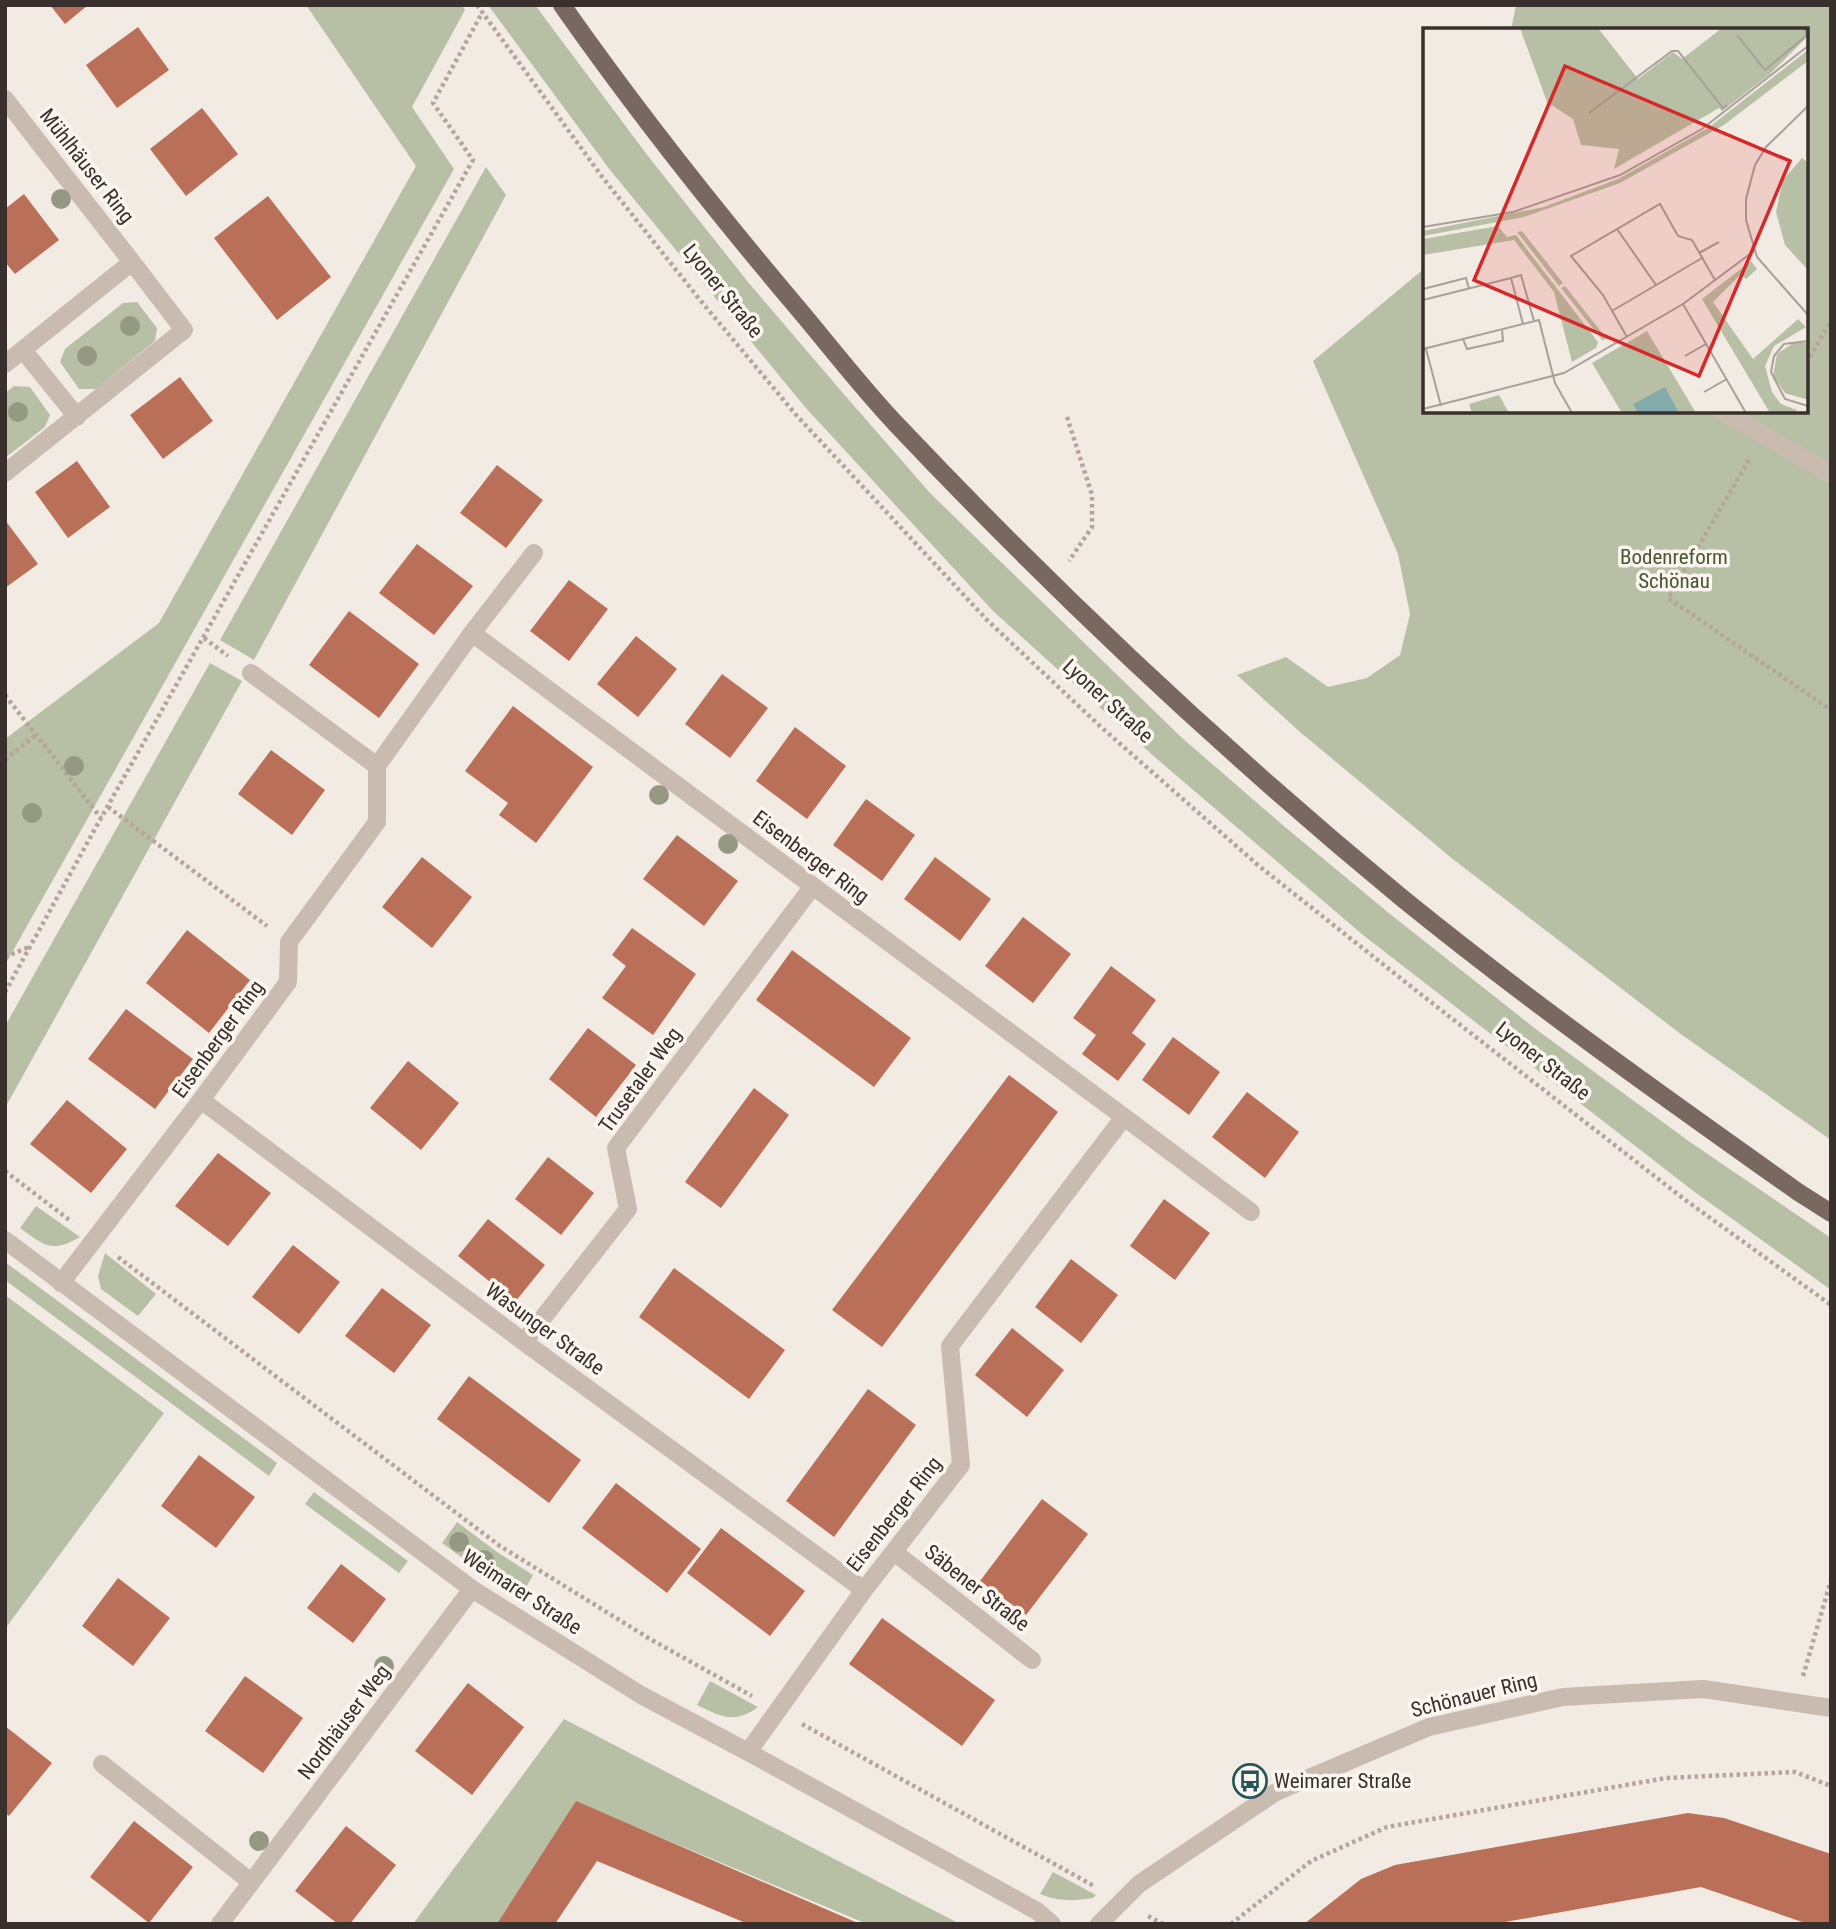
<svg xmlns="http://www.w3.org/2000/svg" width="1836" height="1929" viewBox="0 0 1836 1929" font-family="'Roboto Condensed',sans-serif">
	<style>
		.green { fill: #b7c0a4 }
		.building { fill: #ba6f58 }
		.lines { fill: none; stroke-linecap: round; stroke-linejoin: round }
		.path { stroke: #b5a59a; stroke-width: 4.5; stroke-dasharray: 3.5 3.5; stroke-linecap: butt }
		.minor { stroke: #c9bbaf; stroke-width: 18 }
		.major { stroke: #79685f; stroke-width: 18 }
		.tree { fill: #959882 }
		.labels { text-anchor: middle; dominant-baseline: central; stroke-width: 7; stroke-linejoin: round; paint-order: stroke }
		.street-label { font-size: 21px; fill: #39302d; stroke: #faf5ef }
		.park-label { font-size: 21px; fill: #495533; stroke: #faf5ef }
		.poi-label { font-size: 21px; fill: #39302d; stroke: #faf5ef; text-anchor: start }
		.inset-road { fill: none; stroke: #a8a09a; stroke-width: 2 }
		.view { fill: #d62828; fill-opacity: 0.15; stroke: #d62828; stroke-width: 3.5 }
		.inset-edge { fill: none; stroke: #39302d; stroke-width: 3.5 }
	</style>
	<rect width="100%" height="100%" fill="#f2ebe3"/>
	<path class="green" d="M306,5H462L465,10L412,107L454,169L5,965V739L159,623L416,166Z
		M488,5H535L648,156L748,282L842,392L930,493L1181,737L1285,827L1390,914L1537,1030L1690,1142L1831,1238V1290L1692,1190L1363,935L1157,759L993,611L805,407L610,170Z
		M1516,5H1831V1140L1682,1035L1454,860L1300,732L1237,675L1286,657L1328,687L1367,678L1400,655L1410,614L1398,554L1313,361L1425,268V411H1806V30H1511Z
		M486,167L506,195L254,660L220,640Z
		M137,302L157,328L155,341L96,389H79L60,362L65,349L123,303Z
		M14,386L30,387L50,415L45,427L5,458V393Z
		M210,663L242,681L5,1108V1026Z
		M36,1206L80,1237C51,1254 44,1245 20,1228Z
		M105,1253L156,1294L138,1316L101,1289L98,1276Z
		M5,1262L277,1463L269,1476L5,1280Z
		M5,1295L164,1413L5,1629Z
		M314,1492L408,1561L399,1573L305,1504Z
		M457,1522L497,1552L533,1575L519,1600L442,1543Z
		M710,1681L758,1707C735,1724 721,1717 697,1705Z
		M564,1719L960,1924H867L576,1802L500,1924H413Z
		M1053,1872L1096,1895L1093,1898C1072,1901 1060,1902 1040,1894Z"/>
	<path class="building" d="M50,5H88L65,24Z
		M138,27L169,70L117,108L86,65Z
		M202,108L238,154L186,196L150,149Z
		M24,194L59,240L15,274L5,262V209Z
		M268,196L331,277L277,320L214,238Z
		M180,377L213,421L163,459L130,415Z
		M77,461L110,507L68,538L35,492Z
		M497,465L543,500L506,548L460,513Z
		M5,520L38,564L5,588Z
		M417,544L473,586L434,635L379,593Z
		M569,580L608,609L569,661L530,631Z
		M349,611L419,664L379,718L309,665Z
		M636,636L677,669L638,717L597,684Z
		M722,674L768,708L730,758L685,724Z
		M513,706L593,767L536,843L499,815L508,803L465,771Z
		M795,727L846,766L807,819L756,781Z
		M271,750L325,790L292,835L238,794Z
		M866,799L915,835L882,881L833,845Z
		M677,835L738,881L704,926L643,879Z
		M422,857L472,897L432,948L382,907Z
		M935,857L991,899L960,941L904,899Z
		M1023,917L1071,954L1033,1003L985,966Z
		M632,928L696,974L653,1035L602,998L626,966L612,955Z
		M187,930L250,980L209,1033L146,983Z
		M792,950L911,1038L874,1087L756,1000Z
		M1111,966L1156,1000L1132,1033L1146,1044L1118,1081L1082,1054L1096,1035L1073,1018Z
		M126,1009L193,1059L155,1109L88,1059Z
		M588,1028L636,1065L596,1117L549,1079Z
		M1173,1037L1220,1072L1189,1115L1142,1080Z
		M408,1061L459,1103L421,1150L370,1108Z
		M1009,1075L1058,1112L882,1347L832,1310Z
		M754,1088L789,1115L721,1208L685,1182Z
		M1247,1092L1299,1132L1265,1178L1212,1137Z
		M67,1100L127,1149L91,1193L30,1144Z
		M218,1153L271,1193L228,1246L175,1206Z
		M548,1157L594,1193L561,1235L515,1199Z
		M1164,1199L1210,1233L1175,1280L1130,1246Z
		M488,1219L545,1265L515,1302L458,1256Z
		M293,1245L340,1282L299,1334L252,1297Z
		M1071,1259L1118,1295L1081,1343L1035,1307Z
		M674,1268L785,1350L749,1399L639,1317Z
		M382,1288L431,1325L394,1373L345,1336Z
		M1012,1328L1064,1370L1027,1417L975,1375Z
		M469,1376L581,1460L549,1503L437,1419Z
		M868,1389L916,1425L834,1537L786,1501Z
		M199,1455L255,1497L216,1548L161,1506Z
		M616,1483L701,1549L667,1593L582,1528Z
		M1042,1499L1088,1534L1026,1615L980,1581Z
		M721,1528L805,1591L770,1636L687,1573Z
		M341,1564L386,1599L353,1643L307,1608Z
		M118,1578L170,1618L133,1666L82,1626Z
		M882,1618L995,1700L962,1746L849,1664Z
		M245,1676L303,1718L263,1773L205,1731Z
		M468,1683L524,1727L472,1795L415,1751Z
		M5,1726L52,1763L9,1816L5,1813Z
		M576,1801L860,1924H748L597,1861L555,1924H497Z
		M1688,1813L1724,1818L1831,1854V1924H1808L1701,1887L1494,1924H1304L1361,1879L1395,1865Z
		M134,1821L193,1867L149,1923L90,1877Z
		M346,1826L396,1865L350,1924H338L295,1891Z"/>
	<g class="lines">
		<path class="path" d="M477,5L603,178L700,300L797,416L987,620L1101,727L1259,866L1418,992L1684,1199L1831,1305
			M1806,363L1831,321
			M1067,417L1092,495V527L1069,561
			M1749,460L1668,598L1831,710
			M204,638L228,656
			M5,695L101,818
			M5,760L36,735
			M108,807L267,926
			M5,957L29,947
			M5,992L101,818L473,160L433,103L482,13
			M5,1171L72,1222
			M118,1257L500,1546L650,1639L752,1696
			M1803,1676L1831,1580
			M802,1724L1094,1886
			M1148,1916L1163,1924
			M1231,1924L1311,1861L1387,1827L1666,1778L1795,1772L1831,1786"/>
		<path class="minor" d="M5,99L132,262L5,364
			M23,350L77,417
			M1722,411L1831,474
			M5,473L184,330L132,262
			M472,633L534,553
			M251,673L377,766
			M201,1100L524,1342L864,1590
			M1124,1117L1251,1212
			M5,1240L472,1589L641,1695L748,1752L1037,1911L1052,1924
			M61,1283L201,1100L288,982L289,942L377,822V766L472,633L1124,1117L950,1346L961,1465L864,1590L748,1752
			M524,1342L628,1209L616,1148L813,886
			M894,1552L1032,1660
			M102,1764L251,1882
			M220,1924L472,1589
			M1099,1924L1139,1884L1276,1792L1429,1727L1563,1697L1703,1689L1831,1708"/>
		<path class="major" d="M562,5C635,109 714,209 796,306C829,345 861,387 897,425C1055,592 1224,751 1402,898C1530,1002 1664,1097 1798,1192L1831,1213"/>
	</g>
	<g class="tree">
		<circle cx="61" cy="199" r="10"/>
		<circle cx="130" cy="326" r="10"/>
		<circle cx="87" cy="356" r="10"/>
		<circle cx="18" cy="412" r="10"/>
		<circle cx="74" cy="766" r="10"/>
		<circle cx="659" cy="795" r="10"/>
		<circle cx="32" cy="813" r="10"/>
		<circle cx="728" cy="844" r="10"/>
		<circle cx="459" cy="1542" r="10"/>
		<circle cx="484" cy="1560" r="10"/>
		<circle cx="384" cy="1666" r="10"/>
		<circle cx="259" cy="1841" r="10"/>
	</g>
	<defs>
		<g id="bus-ring" transform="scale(1.75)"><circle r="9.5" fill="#faf5ef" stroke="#265457" stroke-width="1.5"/><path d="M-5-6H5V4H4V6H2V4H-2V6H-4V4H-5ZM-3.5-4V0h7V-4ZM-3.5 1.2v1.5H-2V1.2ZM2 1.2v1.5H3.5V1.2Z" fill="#265457"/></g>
	</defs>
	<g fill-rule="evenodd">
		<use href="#bus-ring" x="1250" y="1781"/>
	</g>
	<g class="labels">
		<g class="street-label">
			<text transform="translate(87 166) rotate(52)">Mühlhäuser Ring</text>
			<text transform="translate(723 291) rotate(51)">Lyoner Straße</text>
			<text transform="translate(1108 701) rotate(42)">Lyoner Straße</text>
			<text transform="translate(811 857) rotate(37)">Eisenberger Ring</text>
			<text transform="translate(218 1039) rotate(-54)">Eisenberger Ring</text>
			<text transform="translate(1543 1061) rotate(38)">Lyoner Straße</text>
			<text transform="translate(640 1080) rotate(-54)">Trusetaler Weg</text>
			<text transform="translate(545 1329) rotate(36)">Wasunger Straße</text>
			<text transform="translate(894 1514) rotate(-52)">Eisenberger Ring</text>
			<text transform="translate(977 1588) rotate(38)">Säbener Straße</text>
			<text transform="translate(522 1592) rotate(33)">Weimarer Straße</text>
			<text transform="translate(1474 1695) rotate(-14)">Schönauer Ring</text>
			<text transform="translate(344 1722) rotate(-53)">Nordhäuser Weg</text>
		</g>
		<g class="park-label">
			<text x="1674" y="557">Bodenreform<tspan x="1674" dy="24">Schönau</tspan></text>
		</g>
		<g class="poi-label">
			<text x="1274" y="1781">Weimarer Straße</text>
		</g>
	</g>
	<g transform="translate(1423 28)">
		<rect width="385" height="385" fill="#f2ebe3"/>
		<path d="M97,0H175L215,51L250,24L259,31L299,0H385V8L346,47L299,83L296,80L191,141L196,121L158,117L150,91L124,74ZM385,22V33L301,97L197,155L101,189L0,208V203L121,179L195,151L285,100ZM379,130L385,135V242L362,217L353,184L360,152ZM75,198L84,209L93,207L175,314L173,320L149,334L131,264L91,212L0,227V211ZM99,203L140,255L136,258L94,204ZM328,233L334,241L323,251L318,246L290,274L330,331L375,291L383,299L351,318L342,338L349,364L358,376L374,382L371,385H347L279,271ZM142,258L184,311L179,312L138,260ZM224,303L273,385H199L169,335ZM372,314L385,315V372L362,365L350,348L354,326ZM76,367L86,385H49L46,376Z" fill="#b7c0a4"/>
		<path d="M242,359L256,385H215L210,376Z" fill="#84abac"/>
		<path class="inset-road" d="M314,7L342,42L384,7L381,0M385,78L343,119L332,137L323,171V192L334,229L385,287M166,85L249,23H255L300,80L304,77M0,199L90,184L197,147L279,101L385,18M194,201L233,257M276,225L296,214M88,250L98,247L111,293M0,261L43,250L46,261M0,272L88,250L100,296M260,276L323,385M189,283L279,230M204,309L180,267L148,228L237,176L255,208L269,212L292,252M40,311L44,321L80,313L79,301M385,313L361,316L351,328L348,344L362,371L385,378M0,321L116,292L132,355L149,385M3,321L18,378M262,328L283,316M281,364L304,351M0,381L141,345L260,276L331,223"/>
		<path class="view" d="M142,38L367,133L276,348L51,252Z"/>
		<rect width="385" height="385" class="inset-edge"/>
	</g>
	<rect width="1836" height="1929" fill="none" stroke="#39302d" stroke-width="14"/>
</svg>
